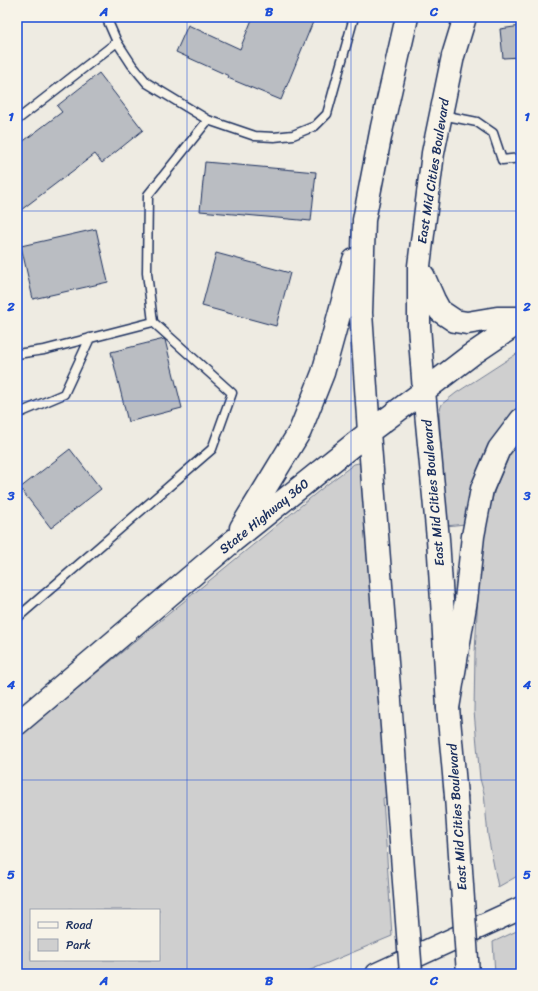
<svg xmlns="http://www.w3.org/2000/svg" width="538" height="991" viewBox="0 0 538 991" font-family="Sriracha,sans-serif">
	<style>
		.green { fill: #cfcfcf; stroke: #757f96; fill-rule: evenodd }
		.building { fill: #babdc2; stroke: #1b2f5e }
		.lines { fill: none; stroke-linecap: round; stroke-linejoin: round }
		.service-casing { stroke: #1b2f5e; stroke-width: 11 }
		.secondary-casing { stroke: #1b2f5e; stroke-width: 25 }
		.motorway-casing { stroke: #1b2f5e; stroke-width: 25 }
		.service { stroke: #f7f3e8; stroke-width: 8 }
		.secondary { stroke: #f7f3e8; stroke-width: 22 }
		.motorway { stroke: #f7f3e8; stroke-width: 22 }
		.secondary-bridge-casing { stroke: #1b2f5e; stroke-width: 25; stroke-linecap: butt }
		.secondary-bridge { stroke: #f7f3e8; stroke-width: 22 }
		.grid { fill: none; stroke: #1d4ed8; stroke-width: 1; stroke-opacity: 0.55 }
		.labels { text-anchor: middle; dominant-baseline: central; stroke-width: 4; stroke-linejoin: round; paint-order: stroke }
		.street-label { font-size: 13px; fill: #1b2f5e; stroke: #f7f3e8 }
		.neatline { fill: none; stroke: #1d4ed8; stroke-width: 1.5 }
		.grid-label { font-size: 13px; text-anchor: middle; font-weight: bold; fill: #1d4ed8 }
	</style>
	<rect width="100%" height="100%" fill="#eeebe2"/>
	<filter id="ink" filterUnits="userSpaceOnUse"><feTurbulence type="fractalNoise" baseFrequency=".025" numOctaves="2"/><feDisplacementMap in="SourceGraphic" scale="8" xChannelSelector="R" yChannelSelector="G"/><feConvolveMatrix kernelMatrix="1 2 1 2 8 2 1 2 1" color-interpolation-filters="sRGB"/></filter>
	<g filter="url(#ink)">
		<path class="green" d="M521,351V405L504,423L477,472L470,491L465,524L446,526L439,412L442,404L456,393Z
			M521,441V874L498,887L488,836L484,793L480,779L474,711L475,653L479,573L486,523L495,489L509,456Z
			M359,463L361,467L387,797L383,798L392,936L301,974H17V738L325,486L354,464ZM31,910H159V960H31Z
			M521,929V974H495L493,942Z"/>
		<path class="building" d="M253,17H315L281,100L228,78L229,76L176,52L188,25L240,49Z
			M521,26V57L503,58L500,29Z
			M99,73L143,130L102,163L95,154L17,213V146L62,112L57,106Z
			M205,162L316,172L311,221L200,211Z
			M96,229L108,282L33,299L21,246Z
			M216,253L290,273L276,326L202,306Z
			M164,339L165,340L182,408L128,422L111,352Z
			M70,449L101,489L51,528L20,488Z"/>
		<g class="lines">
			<g class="service-casing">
				<path id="service" d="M106,17L117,42L132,65L147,83L208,120L255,136L274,137L293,135L315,126L327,114L354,17
					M442,115L477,122L493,133L502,160L521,158
					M17,120L117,42
					M153,322L147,273L148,195L208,120
					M17,354L44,350L153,322L232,393L212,449L17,618
					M17,414L64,394L90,338"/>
			</g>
			<g class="secondary-casing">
				<path id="secondary" d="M423,275L434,300L440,311L455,321L467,323L497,318H521
					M241,528L300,431L323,373L339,315L354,260
					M17,724L233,541L369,432L424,391L471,355L521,321
					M456,796L448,708L443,616L438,539L424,391L419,326V266L433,153L453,56L465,17
					M398,803L369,432L361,313L364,220L382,127L407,17"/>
			</g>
			<g class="motorway-casing">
				<path id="motorway" d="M448,708L466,600L473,536L482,489L499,449L521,420
					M377,974L521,908"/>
			</g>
			<use href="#service" class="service"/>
			<use href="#secondary" class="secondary"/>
			<use href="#motorway" class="motorway"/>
			<g class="secondary-bridge-casing">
				<path id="secondary-bridge" d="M456,796L468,974
					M398,803L411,974"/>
			</g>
			<use href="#secondary-bridge" class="secondary-bridge"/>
		</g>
	</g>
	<path class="grid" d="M187,17V974M351,17V974M17,211H521M17,401H521M17,590H521M17,780H521"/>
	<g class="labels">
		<g class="street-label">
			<text transform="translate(433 171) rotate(-81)">East Mid Cities Boulevard</text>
			<text transform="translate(433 493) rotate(-95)">East Mid Cities Boulevard</text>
			<text transform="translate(264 516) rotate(-39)">State Highway 360</text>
			<text transform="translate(457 817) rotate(-94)">East Mid Cities Boulevard</text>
		</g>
	</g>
	<rect width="538" height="991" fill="none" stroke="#f7f3e8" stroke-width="44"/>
	<rect x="30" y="909" width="130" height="52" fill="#f7f3e8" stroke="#9fa5b1"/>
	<rect x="38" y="922" width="20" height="6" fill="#f7f3e8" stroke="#9fa5b1"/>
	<text x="66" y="929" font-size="12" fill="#1b2f5e">Road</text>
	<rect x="38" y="939" width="20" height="12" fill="#cfcfcf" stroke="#9fa5b1"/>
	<text x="66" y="949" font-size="12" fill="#1b2f5e">Park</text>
	<rect x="22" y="22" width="494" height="947" class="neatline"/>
	<g class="grid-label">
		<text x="104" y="16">A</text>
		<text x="269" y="16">B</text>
		<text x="434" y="16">C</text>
		<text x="11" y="121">1</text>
		<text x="527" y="121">1</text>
		<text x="11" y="311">2</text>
		<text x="527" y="311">2</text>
		<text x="11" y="500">3</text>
		<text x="527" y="500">3</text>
		<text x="11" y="689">4</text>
		<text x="527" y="689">4</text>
		<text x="11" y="879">5</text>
		<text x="527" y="879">5</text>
		<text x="104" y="985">A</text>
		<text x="269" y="985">B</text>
		<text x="434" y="985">C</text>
	</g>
</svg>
